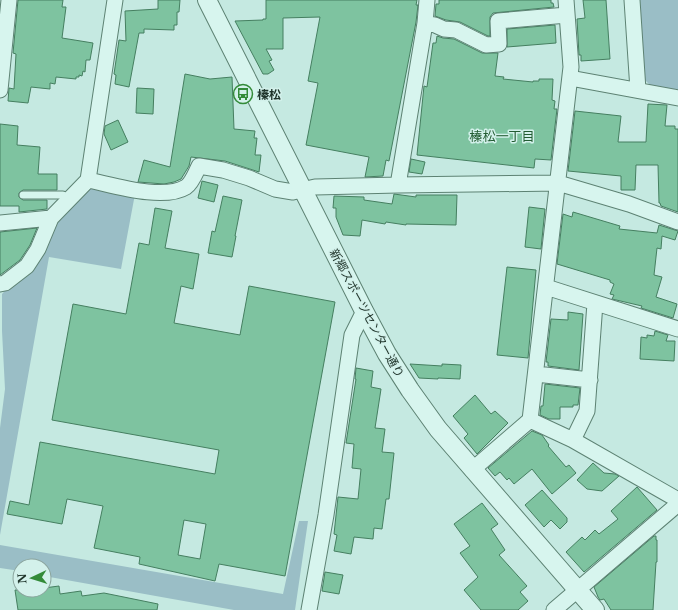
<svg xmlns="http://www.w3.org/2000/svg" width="678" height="610" viewBox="0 0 678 610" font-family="'Libre Baskerville','Noto Sans JP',serif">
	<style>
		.green { fill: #9abec6 }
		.building { fill: #7ec3a0; stroke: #457f60; fill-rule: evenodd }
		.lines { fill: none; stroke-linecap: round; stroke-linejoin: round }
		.service-casing { stroke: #5d8273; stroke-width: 9 }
		.minor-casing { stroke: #5d8273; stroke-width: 17 }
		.tertiary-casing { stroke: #5d8273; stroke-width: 20 }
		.service { stroke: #d7f5ee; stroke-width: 7 }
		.minor { stroke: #d7f5ee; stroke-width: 15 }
		.tertiary { stroke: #d7f5ee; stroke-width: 18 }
		.labels { text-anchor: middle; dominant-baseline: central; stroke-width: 3; stroke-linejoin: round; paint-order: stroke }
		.poi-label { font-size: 12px; font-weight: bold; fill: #1f342a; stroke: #d3f1eb; text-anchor: start }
		.street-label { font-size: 12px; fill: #1f342a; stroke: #d3f1eb }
		.neighbourhood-label { font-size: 13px; fill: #235c33; stroke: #d3f1eb }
	</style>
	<rect width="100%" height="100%" fill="#c5e9e1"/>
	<path class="green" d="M640,0H678V90L650,85L644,79Z
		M94,187L135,194L121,269L49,257L0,535V428L5,389L2,331V294L14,281L53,223L85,189Z
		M299,521H308L295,610H234L44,576V566H20V571L0,568V545L283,594Z"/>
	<path class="building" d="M18,0H63L62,7H66L62,38L93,43L90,60H86L85,72L83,71L82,76L79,75V77H76V79L56,77L55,84L50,83V89L31,87L28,103L8,101L9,88L14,89L16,54L13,53Z
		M158,0H180L179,12H177V25H174V30L144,29V33H139L129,87L115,84L116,75L114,74L119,40L126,41L125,11L158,9Z
		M266,0H417L416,5H418L416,22L389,161L386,160L383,176L365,177L369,157L306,145L318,83L308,81L320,17L283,18V49H266L272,60L269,61L274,70L268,74H263L235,21L263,20V19H266Z
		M439,0H551V3H553L554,7L493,13L490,17V36H488L460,22L446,20L435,16L436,4H439Z
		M583,0H606L610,59L581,61V55H579L577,19L585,18Z
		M555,25L556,43L507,47V29Z
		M437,36L443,38L454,39L482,53H498L495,76L504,77L503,79L533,82V81H539V79H553L552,100L555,101L554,109H557L551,160L535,159L534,168L417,155L424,86L427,87L433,43H436Z
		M185,74L210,79L232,77L234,129L255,131L254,138H257L255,155H261L259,172L225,161L191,157L189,166L181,179L174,182L164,184L138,182L144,160L170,167Z
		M137,88L154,89L153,114L136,113Z
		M648,104L667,105L665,126H675V129H678V212L661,206L660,203H659L658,165H636L635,190H621V176L568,171L575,111L621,116L618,142H646Z
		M118,120L128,142L111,150L104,134L105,126Z
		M0,124L18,126L17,145L40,147L38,174H57V190H23L19,193V197L23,200H47V209L19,212V206H0Z
		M411,159L425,162L422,174L409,172Z
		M202,181L218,185L214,202L198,198Z
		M394,194L416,197V195H457L456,225L406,224V225L386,222L385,224L362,220L360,236L343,235L336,217V208H333L334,196L364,197V200L392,204Z
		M223,196L242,200L235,236H236L232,257L208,253L212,231L215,232Z
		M529,207L545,209L541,249L525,247Z
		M155,208L172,211L165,248L199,254L193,289L181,286L174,323L240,335L249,286L335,302L285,576L219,564L215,581L139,564L140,557L94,548L103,506L67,499L62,524L7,514L10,501L29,505L40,442L215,474L219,450L52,420L73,304L126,314L139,243L149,245ZM184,520L206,524L200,559L178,555Z
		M573,212L620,226L619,229L657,233L659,225L678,231L675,240L662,236L661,249L657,248L654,275L662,277L656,297L677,304L673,318L641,308L642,306L612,299L614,295L610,294L614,284L610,282V280L557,264L563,214L572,217Z
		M37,228L30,245L20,260L0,275V232Z
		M507,267L536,270L528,358L497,355Z
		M568,312L583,314L579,370L548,366V362H546L551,319L568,320Z
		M655,331L668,335L666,341H675L674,361L640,359L641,337L647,338V335L654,336Z
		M410,364L442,366V364L461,365L460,379L438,378V379L419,378Z
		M356,368L373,371L371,387L381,389L375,428L385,429L382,452L394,453L389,499H386L382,529L374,528L373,539L354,537L351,554L334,551L337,535L334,534L338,497L358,499L361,469L352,468L354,444L346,443L356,379H355Z
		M545,384L580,388L578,405H573V407H560V419H549L540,415L541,406H543Z
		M475,395L491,414L495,411L508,423L477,454L464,438L468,434L453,416Z
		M532,431L542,435L549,445L548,446L566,467L569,465L576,473L552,494L532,469L514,484L509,478L507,480L500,472L495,476L488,468Z
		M593,463L604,473L615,474L619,476L602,491L587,489L577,480Z
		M637,487L657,510L584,572L566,552L582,537L585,540L595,530L599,534L618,519L611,511Z
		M542,490L567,518V522L560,529L551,520L544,527L525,505Z
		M482,503L498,524L491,529L505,550L499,555L527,586L520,592L528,601L518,610H481L464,590L478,577L460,553L470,546L454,524Z
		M654,536H656V540H657V562H656L653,610H611L604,599L600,600L598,597L594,587Z
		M325,572L343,575L339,594L322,591Z
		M59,586L60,594L81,591L82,596L104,593L158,604L157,610H18L15,590H44V588Z"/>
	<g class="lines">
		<g class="service-casing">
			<path id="service" d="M23,195H63L70,199"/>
		</g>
		<g class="minor-casing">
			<path id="minor" d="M632,0L638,90
				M425,23L435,25L444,29L456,30L486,45L499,44L498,21L567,15
				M570,78L678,98
				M0,90L9,0
				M88,180L115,0
				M398,185L425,23L427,0
				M0,223L51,218
				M0,284L5,283L27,266L38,249L51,218L88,180C113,185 163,201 186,187C192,183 196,172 199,166L223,170L249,178L275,189L293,192L315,187L398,185L558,183L629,204L678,222
				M546,287L678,329
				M536,374L590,380
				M530,420L573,440L678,500
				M573,440L587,411L595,303
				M472,470L530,420L571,67L566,0
				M309,610L326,515L352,335L364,311
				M554,610L678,504"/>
		</g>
		<g class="tertiary-casing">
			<path id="tertiary" d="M207,0L364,311L387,354L410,390L438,429L595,610"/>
		</g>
		<use href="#service" class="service"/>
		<use href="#minor" class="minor"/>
		<use href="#tertiary" class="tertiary"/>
	</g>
	<defs>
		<g id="bus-ring" transform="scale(1)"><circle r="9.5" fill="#d3f1eb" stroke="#338b39" stroke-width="1.5"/><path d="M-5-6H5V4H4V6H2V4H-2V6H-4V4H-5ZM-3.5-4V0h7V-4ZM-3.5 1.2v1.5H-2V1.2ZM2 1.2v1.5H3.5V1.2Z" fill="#338b39"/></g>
	</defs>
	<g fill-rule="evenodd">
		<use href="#bus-ring" x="243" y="94"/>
	</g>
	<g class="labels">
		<g class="poi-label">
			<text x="257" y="94">榛松</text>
		</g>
		<g class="street-label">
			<text transform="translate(367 313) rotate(62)">新郷スポーツセンター通り</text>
		</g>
		<g class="neighbourhood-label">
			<text x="502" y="136">榛松一丁目</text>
		</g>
	</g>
	<g transform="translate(32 578) rotate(266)"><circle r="19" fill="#d3f1eb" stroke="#8ba59e"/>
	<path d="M0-3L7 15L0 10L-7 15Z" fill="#338b39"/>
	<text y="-6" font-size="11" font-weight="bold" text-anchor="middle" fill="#1f342a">N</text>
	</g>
</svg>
